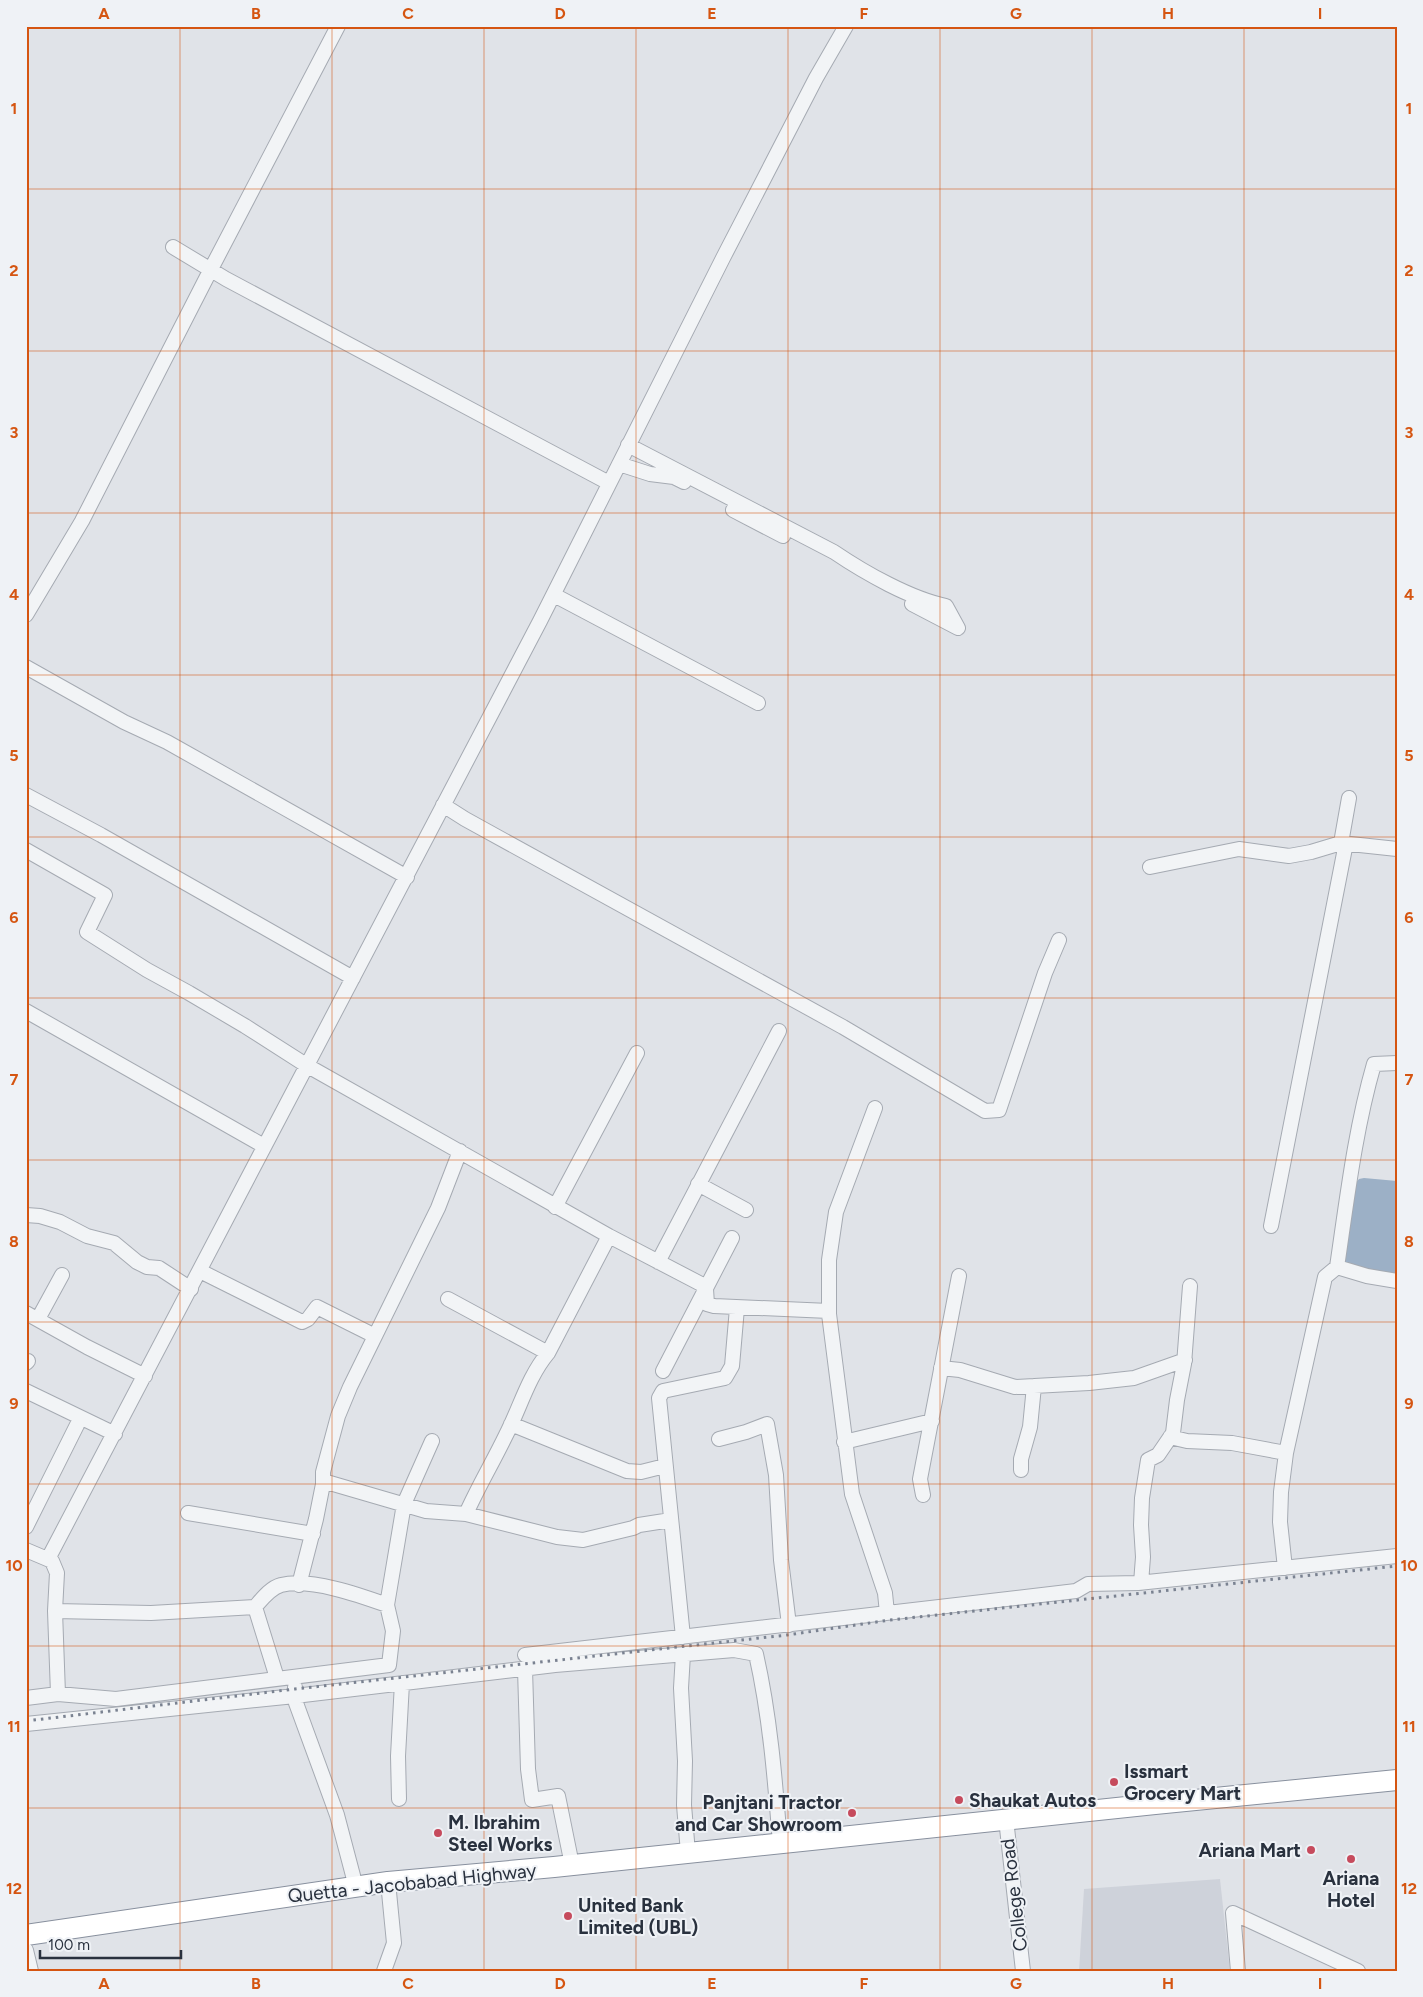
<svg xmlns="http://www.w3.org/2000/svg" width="1423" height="1997" viewBox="0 0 1423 1997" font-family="Figtree,sans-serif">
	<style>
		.built { fill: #ced2da }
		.water { fill: #9cb0c6 }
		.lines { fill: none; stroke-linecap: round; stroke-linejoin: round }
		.minor-casing { stroke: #a5aab2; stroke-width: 16 }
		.highway-casing { stroke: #88909e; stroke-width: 22 }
		.minor { stroke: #f2f4f6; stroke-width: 14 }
		.highway { stroke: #fff; stroke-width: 20 }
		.rail { stroke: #7a8291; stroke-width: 3; stroke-dasharray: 2.5 5; stroke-linecap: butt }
		.grid { fill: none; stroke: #d55511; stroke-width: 1; stroke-opacity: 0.55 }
		.poi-dot { fill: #c64b5d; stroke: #eff2f6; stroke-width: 2 }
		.labels { text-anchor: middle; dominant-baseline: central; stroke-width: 4; stroke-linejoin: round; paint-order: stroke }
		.poi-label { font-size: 19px; font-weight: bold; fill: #29313e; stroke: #eff2f6; text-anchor: start }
		.street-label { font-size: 19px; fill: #29313e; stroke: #eff2f6 }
		.neatline { fill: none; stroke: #d55511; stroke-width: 2 }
		.grid-label { font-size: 16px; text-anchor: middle; font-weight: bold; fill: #d55511 }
	</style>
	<rect width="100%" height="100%" fill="#e0e3e8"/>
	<path class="built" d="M1220,1879L1230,1971H1079L1084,1889Z"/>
	<path class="water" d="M1364,1178L1397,1181V1274L1362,1271L1344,1265L1345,1252L1355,1184L1359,1179Z"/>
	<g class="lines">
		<g class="minor-casing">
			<path id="minor" d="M173,247L226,279L609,483
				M628,445L834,552C865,573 911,599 946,606L958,628
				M619,464L650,474L674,477L684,482
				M733,510L783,536
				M554,595L758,703
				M912,604L958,628
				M26,615L82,521L211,269L338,26
				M26,667L124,722L167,742L407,877
				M26,795L101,835L353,978
				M1349,798L1341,843L1397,849
				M443,805L465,819L843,1027L985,1111L999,1110L1045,973L1059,940
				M26,850L105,895L87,932L147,970L189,993L245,1026L306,1065L609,1236L548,1353C528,1377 520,1408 506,1435C493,1462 478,1487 466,1514
				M1150,867L1239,849L1289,856L1311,852L1341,843
				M26,1011L264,1146
				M875,1108L836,1212L829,1260V1314L852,1494L885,1593L887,1613
				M698,1184L746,1210
				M555,1207L637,1053
				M26,1215L40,1216L60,1222L87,1236L114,1243L137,1262L147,1267L159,1268L191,1289
				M1271,1226L1346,843
				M609,1236L701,1284L706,1289L707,1304L714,1306L829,1311
				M658,1262L779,1031
				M1337,1267L1367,1276L1397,1281
				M200,1271L302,1322L308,1319L317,1307L375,1336
				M448,1299L548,1353
				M26,1313L87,1347L145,1376
				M38,1319L62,1275
				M26,1363L28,1361
				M941,1368L960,1370L1015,1387L1089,1383L1134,1378L1185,1360
				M663,1371L732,1238
				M26,1391L115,1434
				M511,1424L627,1471L641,1472L665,1466
				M1170,1437L1187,1441L1232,1443L1286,1453
				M719,1439L746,1432L767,1424L776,1475L781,1560L789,1625
				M844,1442L932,1421
				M1021,1470V1459L1030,1427L1034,1386
				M323,1481L426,1511L466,1514L557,1537L583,1540L633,1528L639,1525L671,1520
				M923,1495L920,1479L959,1276
				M188,1513L313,1534
				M26,1527L77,1425
				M26,1550L52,1561L57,1573L55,1611L58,1694
				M48,1559L540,621L723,258L816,78L846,26
				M1285,1568L1280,1522L1281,1492L1286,1453L1325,1277L1337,1267C1347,1199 1355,1130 1374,1064L1397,1063
				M1141,1583L1143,1557L1141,1525L1142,1498L1148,1460L1158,1455L1173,1433L1177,1400L1184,1364L1190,1286
				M299,1585L316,1519L323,1484V1472L338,1416L350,1387L438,1208L460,1151
				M255,1607C262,1599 270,1588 281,1585C311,1578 359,1595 387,1605
				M55,1611L151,1613L255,1607L277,1678
				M683,1637L659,1398L663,1391L725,1378L732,1366L737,1308
				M683,1654L681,1688L685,1761L684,1805L688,1853
				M525,1655L1076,1591L1088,1584L1138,1583L1397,1556
				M525,1669L528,1769L532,1800L558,1796L572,1865
				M295,1687L296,1703L337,1815L356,1887
				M26,1698L58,1694L116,1699L389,1665L393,1631L387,1605L404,1504L432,1441
				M26,1724L295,1696L555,1665L734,1650L756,1654C770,1716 775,1779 780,1843
				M399,1799L398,1756L402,1683
				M1006,1819L1023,1971
				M26,1950L31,1971
				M384,1971L394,1943L388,1882
				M1238,1971L1233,1913L1358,1971"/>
		</g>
		<g class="highway-casing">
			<path id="highway" d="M26,1935L388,1882L554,1867L1155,1804L1397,1780"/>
		</g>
		<use href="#minor" class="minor"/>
		<use href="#highway" class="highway"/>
		<path class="rail" d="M26,1721L295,1689L787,1635L890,1620L1397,1566"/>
	</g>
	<path class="grid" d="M180,26V1971M332,26V1971M484,26V1971M636,26V1971M788,26V1971M940,26V1971M1092,26V1971M1244,26V1971M26,189H1397M26,351H1397M26,513H1397M26,675H1397M26,837H1397M26,998H1397M26,1160H1397M26,1322H1397M26,1484H1397M26,1646H1397M26,1808H1397"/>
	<g class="poi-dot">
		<circle cx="1114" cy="1782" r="5"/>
		<circle cx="959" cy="1800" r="5"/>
		<circle cx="852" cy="1813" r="5"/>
		<circle cx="438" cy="1833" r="5"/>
		<circle cx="1311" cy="1850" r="5"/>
		<circle cx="1351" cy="1859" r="5"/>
		<circle cx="568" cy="1916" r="5"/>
	</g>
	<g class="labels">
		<g class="poi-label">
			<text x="1124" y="1771">Issmart<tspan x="1124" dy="22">Grocery Mart</tspan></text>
			<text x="969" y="1800">Shaukat Autos</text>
			<text x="842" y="1802" text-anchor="end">Panjtani Tractor<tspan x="842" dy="22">and Car Showroom</tspan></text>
			<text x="448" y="1822">M. Ibrahim<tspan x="448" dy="22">Steel Works</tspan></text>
			<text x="1301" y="1850" text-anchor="end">Ariana Mart</text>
			<text x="1351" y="1878" text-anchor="middle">Ariana<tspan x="1351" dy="22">Hotel</tspan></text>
			<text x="578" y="1905">United Bank<tspan x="578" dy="22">Limited (UBL)</tspan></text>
		</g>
		<g class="street-label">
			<text transform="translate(412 1883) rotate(-6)">Quetta - Jacobabad Highway</text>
			<text transform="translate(1014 1895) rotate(-97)">College Road</text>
		</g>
	</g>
	<rect width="1423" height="1997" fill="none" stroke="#eff2f6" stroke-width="55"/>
	<path d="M40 1950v8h141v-8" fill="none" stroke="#29313e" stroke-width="2.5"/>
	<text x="48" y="1950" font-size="15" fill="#29313e" stroke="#eff2f6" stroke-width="4" paint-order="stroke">100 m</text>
	<rect x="28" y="28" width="1368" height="1942" class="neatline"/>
	<g class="grid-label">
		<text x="104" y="19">A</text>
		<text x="256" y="19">B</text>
		<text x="408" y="19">C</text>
		<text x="560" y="19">D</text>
		<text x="712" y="19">E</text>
		<text x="864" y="19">F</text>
		<text x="1016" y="19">G</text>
		<text x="1168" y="19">H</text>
		<text x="1320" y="19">I</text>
		<text x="14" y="114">1</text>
		<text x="1409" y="114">1</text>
		<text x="14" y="276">2</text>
		<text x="1409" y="276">2</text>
		<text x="14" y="438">3</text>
		<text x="1409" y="438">3</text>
		<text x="14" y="600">4</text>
		<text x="1409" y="600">4</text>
		<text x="14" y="761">5</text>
		<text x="1409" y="761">5</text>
		<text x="14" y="923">6</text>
		<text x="1409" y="923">6</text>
		<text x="14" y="1085">7</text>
		<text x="1409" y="1085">7</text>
		<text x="14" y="1247">8</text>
		<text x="1409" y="1247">8</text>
		<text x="14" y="1409">9</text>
		<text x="1409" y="1409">9</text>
		<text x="14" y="1571">10</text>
		<text x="1409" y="1571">10</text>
		<text x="14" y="1732">11</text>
		<text x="1409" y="1732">11</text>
		<text x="14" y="1894">12</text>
		<text x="1409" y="1894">12</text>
		<text x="104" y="1989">A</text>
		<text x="256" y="1989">B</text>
		<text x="408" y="1989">C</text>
		<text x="560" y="1989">D</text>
		<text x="712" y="1989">E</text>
		<text x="864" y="1989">F</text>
		<text x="1016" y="1989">G</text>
		<text x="1168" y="1989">H</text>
		<text x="1320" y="1989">I</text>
	</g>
</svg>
